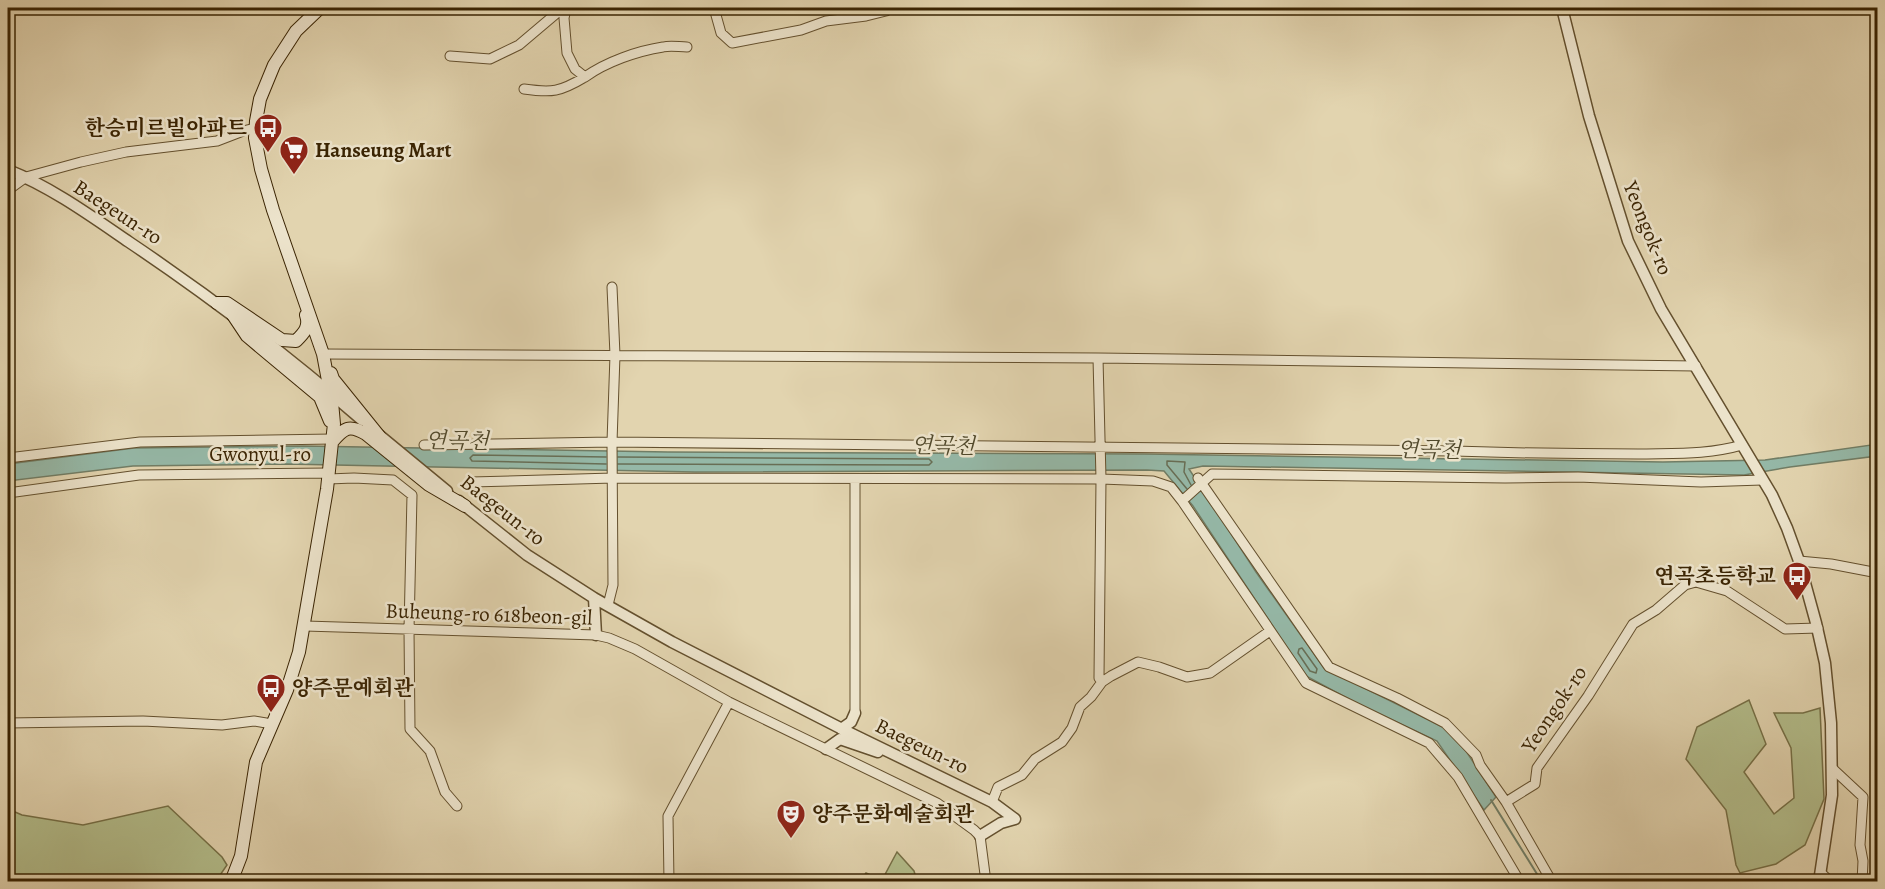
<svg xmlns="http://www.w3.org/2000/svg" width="1885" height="889" viewBox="0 0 1885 889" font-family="Alegreya,'Noto Serif KR',serif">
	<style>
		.green { fill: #b3bd8b; stroke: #767047; stroke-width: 1.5 }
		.water { fill: #95b8a7; stroke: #717d65; stroke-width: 1.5 }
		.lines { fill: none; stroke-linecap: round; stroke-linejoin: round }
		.shore { stroke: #686e55; stroke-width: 1.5 }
		.stream { stroke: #717d65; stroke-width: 2 }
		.minor-casing { stroke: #64502e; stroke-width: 11 }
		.tertiary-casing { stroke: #64502e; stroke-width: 13 }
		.secondary-casing { stroke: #3a2403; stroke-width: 14 }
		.minor { stroke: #ece3cb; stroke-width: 9 }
		.tertiary { stroke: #ece3cb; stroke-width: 10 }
		.secondary { stroke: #ece3cb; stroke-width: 12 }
		.labels { text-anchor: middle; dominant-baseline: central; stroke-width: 5; stroke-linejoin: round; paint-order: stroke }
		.poi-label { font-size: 21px; font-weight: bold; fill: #3a2403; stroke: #ece3cb; text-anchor: start }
		.street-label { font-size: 21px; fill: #3a2403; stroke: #ece3cb }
		.water-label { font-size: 22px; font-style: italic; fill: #51492c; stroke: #ece3cb }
	</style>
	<rect width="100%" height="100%" fill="#e2d4af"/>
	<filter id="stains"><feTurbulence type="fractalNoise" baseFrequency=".00333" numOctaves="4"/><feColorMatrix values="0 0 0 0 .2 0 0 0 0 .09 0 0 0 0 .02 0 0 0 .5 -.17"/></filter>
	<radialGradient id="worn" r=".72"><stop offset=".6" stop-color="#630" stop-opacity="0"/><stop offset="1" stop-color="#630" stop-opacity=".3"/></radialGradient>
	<path class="green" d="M1749,700L1766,744L1744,772L1774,814L1794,798L1791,748L1774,713H1803L1820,708L1824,799L1805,845L1776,864L1740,873L1736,865L1726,810L1686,759L1697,727Z
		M168,806L222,857L227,865L216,881H8V809L22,815L83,825Z
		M897,852L914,871L917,881H860L866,873L882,880Z"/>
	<path class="water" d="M1878,444L1877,456L1790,467L1744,475L1203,466L1189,469L1256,572L1324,668L1447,729L1466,751L1496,797L1484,810L1437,741L1356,703L1306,676L1193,506L1164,471L1147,470L695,472L285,464L133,466L8,481V464L134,448L304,446L668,452L1145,454L1663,462L1765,460Z"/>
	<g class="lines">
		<path class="shore" d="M606,457L473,455L470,458L472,461L606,464
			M618,457L929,459L932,462L929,465L618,464
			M1187,489L1167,465V461L1185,462L1184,472L1191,485
			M1302,648L1317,669L1316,673L1310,671L1298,653L1299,649Z"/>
		<path class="stream" d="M1491,800L1542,882"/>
		<g class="minor-casing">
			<path id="minor" d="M714,8L721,33L732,43L801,30L826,21L866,16L886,11L889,8
				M566,9L564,18L567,53L575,69L585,77C606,62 637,51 663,47C671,45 679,47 687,47
				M450,56L490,59L519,45L558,12L568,8
				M524,89C552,93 560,92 585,77
				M8,190L26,177L81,162L126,152L217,141L243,131L255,128
				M323,354L1098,358L1696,366
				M1098,358L1101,479L1099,678L1102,682
				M424,445L612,442L1454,451C1515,453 1576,454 1638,454C1673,453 1708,455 1742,445
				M8,458L140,442L332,439
				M1198,478L1329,667L1397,698L1445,723L1476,755L1480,765L1506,802L1552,882
				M328,479L354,478L393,480L412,495L409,630L410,729L430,751L445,792L457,806
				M471,482L613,478L1101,479L1153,481L1171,487L1182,501L1306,683L1429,743L1458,777L1520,882
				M8,493L139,475L329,473
				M1182,501L1212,474L1505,478L1578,477L1701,482L1762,480
				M1799,561L1831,564L1878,573
				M608,605L613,585L612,442L615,355L612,287
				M305,626L596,635L609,638L635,649L729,702L937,803L974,830L980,836L986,882
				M855,713V480
				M8,723L143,721L222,725L254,721L272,724
				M1833,769L1863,797L1860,845L1863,861L1862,882
				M992,802L998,787L1022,775L1035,759L1062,742L1072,728L1080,707L1091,697L1102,682L1111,676L1138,662L1159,667L1187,677L1210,673L1270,631
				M1506,802L1535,784L1537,768L1588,696L1633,624L1656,610L1685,585L1696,582L1727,591L1785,629L1818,628
				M1821,873L1831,882
				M669,882L668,816L729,702"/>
		</g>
		<g class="tertiary-casing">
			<path id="tertiary" d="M1562,8L1589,116L1628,241L1661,309L1772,495L1787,528L1799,561L1816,623L1825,663L1831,723L1832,795L1819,882
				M8,170C51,187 91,216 129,242C211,297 288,356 362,420
				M373,430L447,491
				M459,501L527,555L594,598L672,642L848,732L992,802L1015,819
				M594,598L596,635
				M841,729L851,722L855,713
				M826,749L840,739L878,752
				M980,836L1001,823L1015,819"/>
		</g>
		<g class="secondary-casing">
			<path id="secondary" d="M217,303H227L282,340L296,341C304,333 310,327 306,315
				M233,315L247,336L320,397L330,421
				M331,373L333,379L379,436
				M332,442C344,428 349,424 366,434L429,485L465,506
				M231,882L241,856L256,762L287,690L299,652L327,489L332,442L334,424L332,402L323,354L273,210L261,169L255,138L256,121L260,99L274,65L296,31L320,8"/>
		</g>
		<use href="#minor" class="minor"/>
		<use href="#tertiary" class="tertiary"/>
		<use href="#secondary" class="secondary"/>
	</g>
	<defs>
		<g id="bus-pin" transform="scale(1.5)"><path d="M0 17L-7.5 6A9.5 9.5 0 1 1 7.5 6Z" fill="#8f2418" stroke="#ece3cb"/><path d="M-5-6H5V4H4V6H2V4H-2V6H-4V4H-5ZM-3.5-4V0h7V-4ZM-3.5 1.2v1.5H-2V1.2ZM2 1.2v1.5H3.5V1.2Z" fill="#fff"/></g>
		<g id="supermarket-pin" transform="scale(1.5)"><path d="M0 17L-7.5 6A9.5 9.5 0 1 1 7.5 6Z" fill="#8f2418" stroke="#ece3cb"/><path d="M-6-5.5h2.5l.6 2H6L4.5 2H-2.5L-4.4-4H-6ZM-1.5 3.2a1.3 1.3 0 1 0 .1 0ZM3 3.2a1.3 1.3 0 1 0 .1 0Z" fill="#fff"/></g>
		<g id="theatre-pin" transform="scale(1.5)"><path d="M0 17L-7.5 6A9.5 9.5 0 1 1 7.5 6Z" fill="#8f2418" stroke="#ece3cb"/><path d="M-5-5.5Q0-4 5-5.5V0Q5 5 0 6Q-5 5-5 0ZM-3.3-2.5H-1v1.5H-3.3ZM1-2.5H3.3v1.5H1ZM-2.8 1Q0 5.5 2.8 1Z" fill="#fff"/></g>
	</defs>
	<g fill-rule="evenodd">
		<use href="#bus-pin" x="268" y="128"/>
		<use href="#supermarket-pin" x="294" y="150"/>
		<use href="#bus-pin" x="1797" y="576"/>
		<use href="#bus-pin" x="271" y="688"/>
		<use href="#theatre-pin" x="791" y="814"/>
	</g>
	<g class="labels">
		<g class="poi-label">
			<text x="247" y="128" text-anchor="end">한승미르빌아파트</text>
			<text x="315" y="150">Hanseung Mart</text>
			<text x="1776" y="576" text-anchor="end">연곡초등학교</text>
			<text x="292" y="688">양주문예회관</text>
			<text x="812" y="814">양주문화예술회관</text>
		</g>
		<g class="street-label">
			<text transform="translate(118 212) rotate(33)">Baegeun-ro</text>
			<text transform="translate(1648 228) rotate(68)">Yeongok-ro</text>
			<text x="260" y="454">Gwonyul-ro</text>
			<text transform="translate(503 510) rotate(38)">Baegeun-ro</text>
			<text transform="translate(489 614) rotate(2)">Buheung-ro 618beon-gil</text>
			<text transform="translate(1554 709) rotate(-56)">Yeongok-ro</text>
			<text transform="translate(922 746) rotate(26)">Baegeun-ro</text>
		</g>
		<g class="water-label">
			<text transform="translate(457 441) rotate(1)">연곡천</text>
			<text transform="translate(943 446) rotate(1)">연곡천</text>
			<text transform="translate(1429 450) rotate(1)">연곡천</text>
		</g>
	</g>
	<rect width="1885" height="889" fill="none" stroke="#e2d4af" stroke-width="30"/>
	<rect x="9" y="9" width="1867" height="871" fill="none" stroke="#3a2403" stroke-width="3"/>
	<rect x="15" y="15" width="1855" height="859" fill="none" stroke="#3a2403" stroke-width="1.5"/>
	<rect width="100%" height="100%" filter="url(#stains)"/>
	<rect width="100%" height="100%" fill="url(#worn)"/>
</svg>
